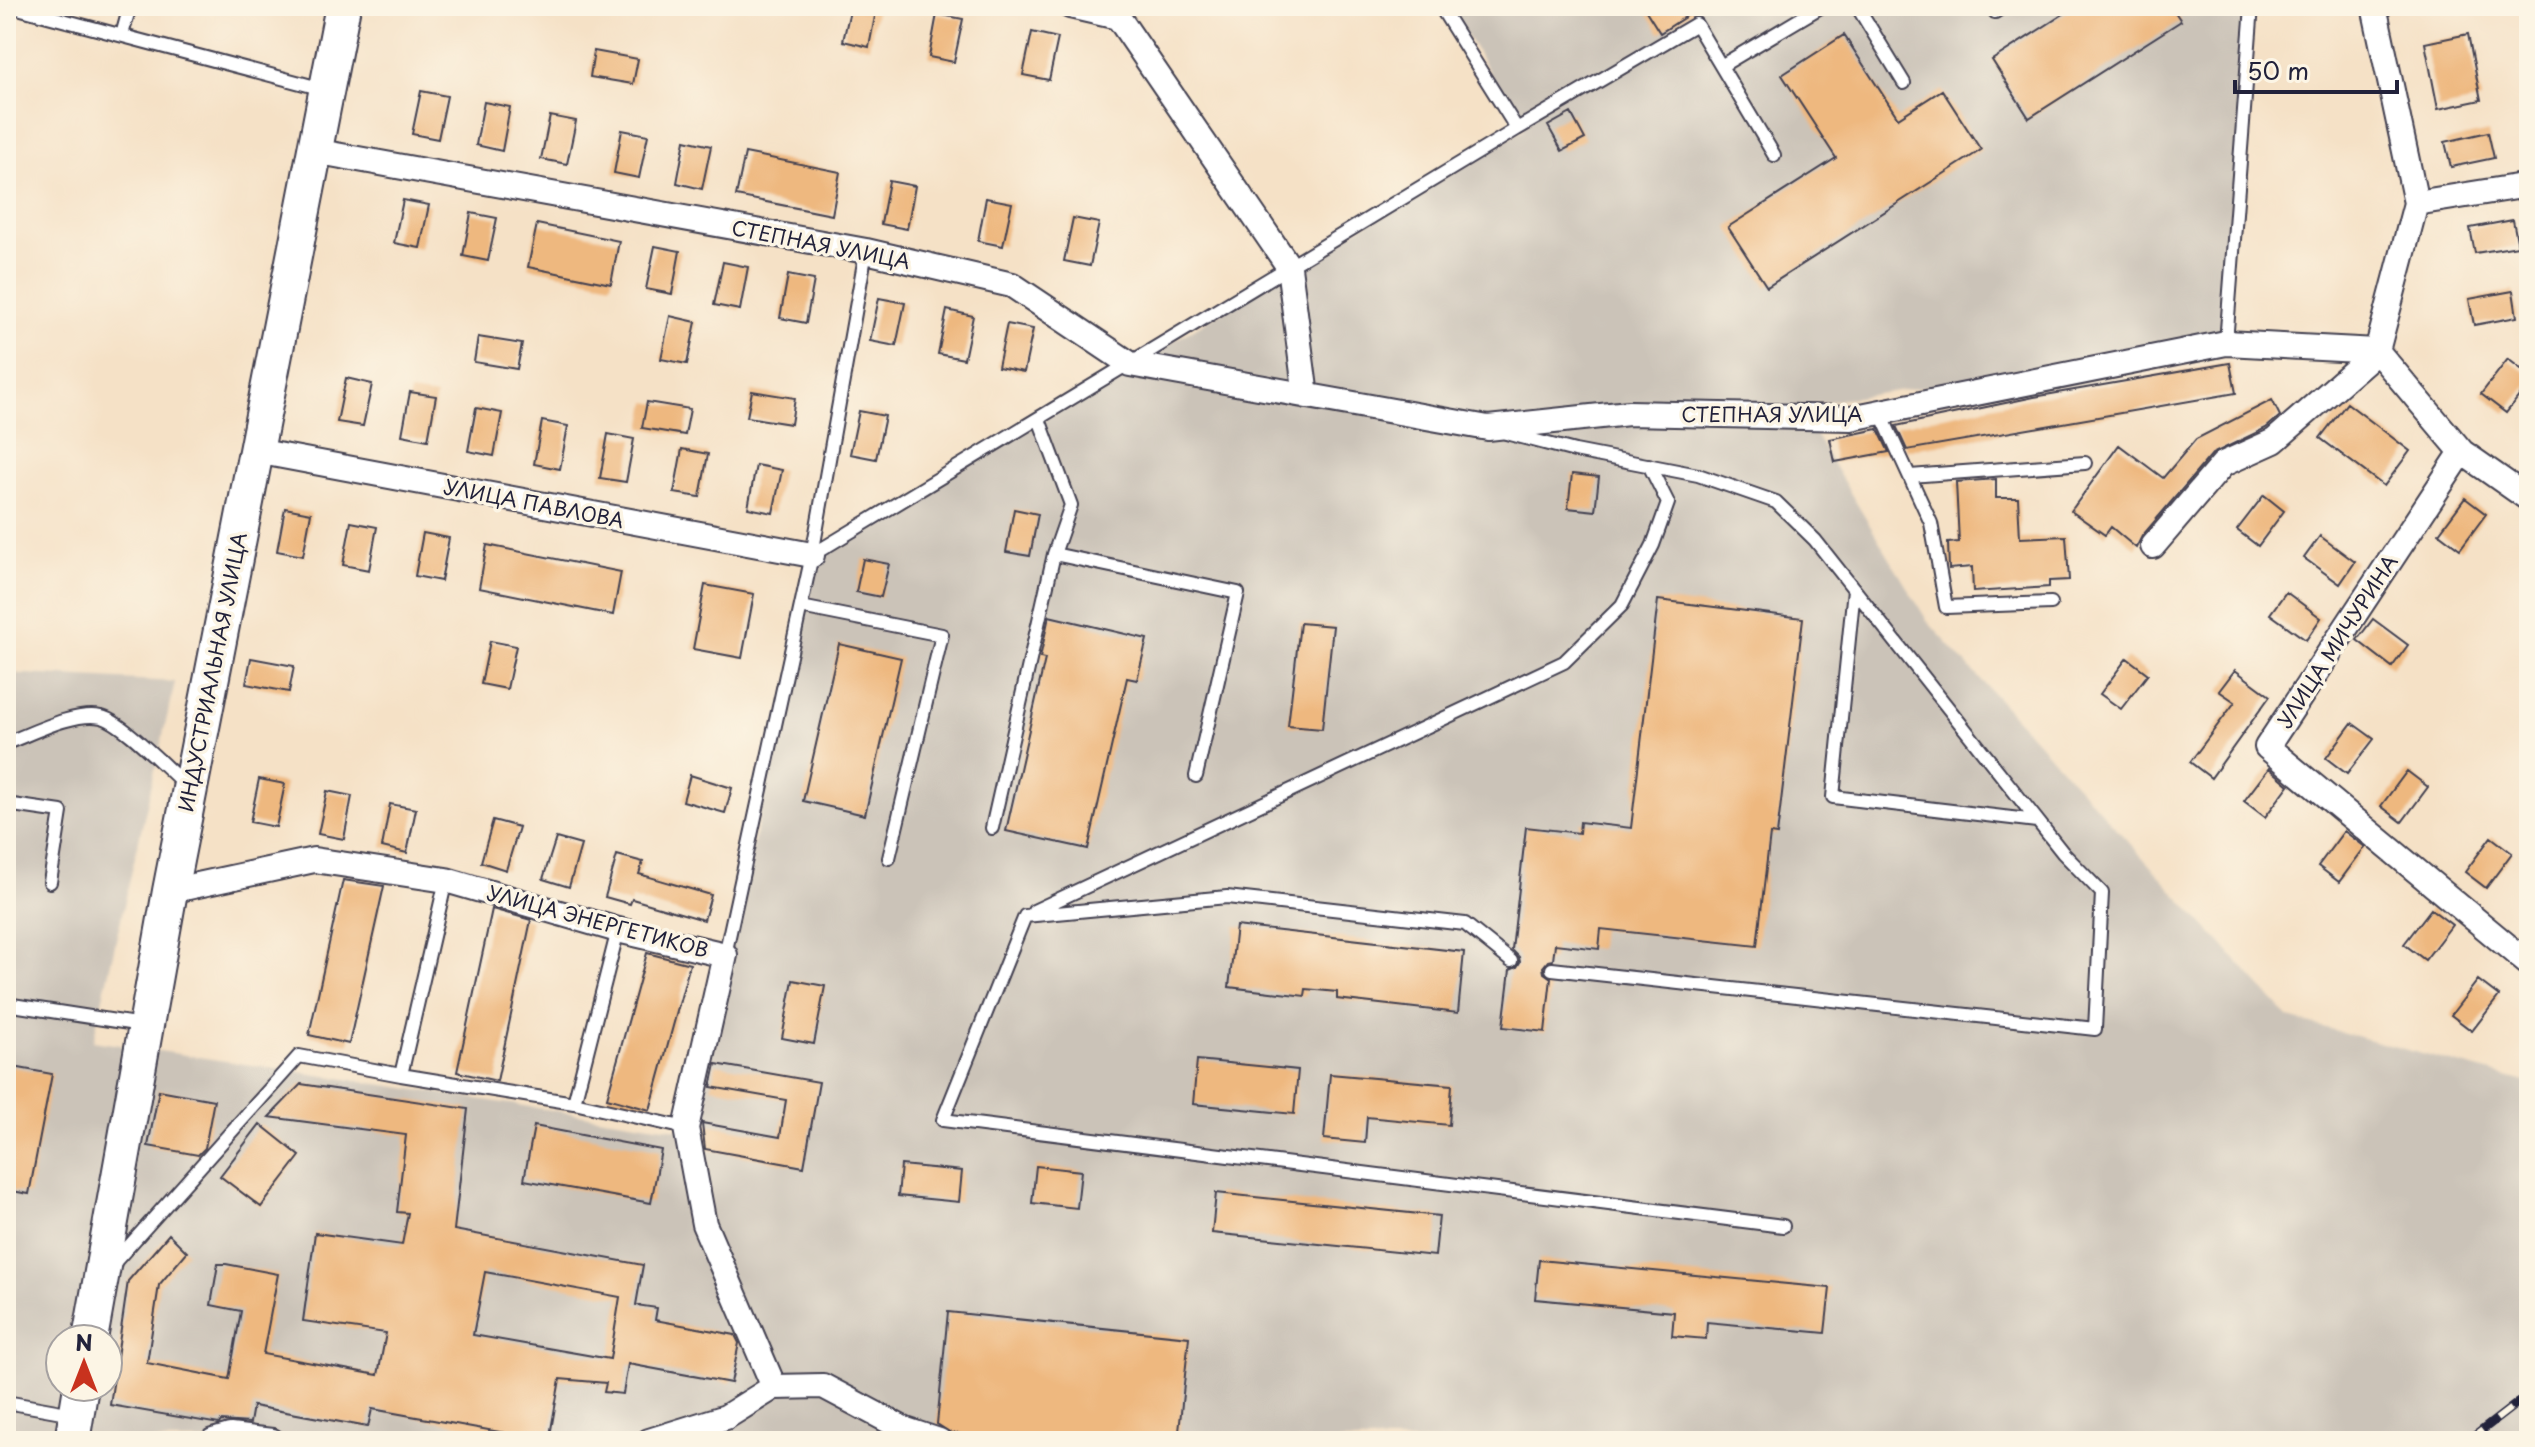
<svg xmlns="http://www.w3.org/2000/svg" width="2535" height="1447" viewBox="0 0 2535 1447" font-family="'Playpen Sans',sans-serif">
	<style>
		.industrial { fill: #cbc3b8; fill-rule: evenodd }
		.building { fill: #eeb87f; fill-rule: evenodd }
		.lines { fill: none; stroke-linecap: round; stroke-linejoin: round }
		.lane-casing { stroke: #423f50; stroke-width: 16 }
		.street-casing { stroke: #423f50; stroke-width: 28 }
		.secondary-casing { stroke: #423f50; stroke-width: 38 }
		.lane { stroke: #fff; stroke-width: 12 }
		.street { stroke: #fff; stroke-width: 24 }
		.secondary { stroke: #fff; stroke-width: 34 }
		.rail-casing { stroke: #22223b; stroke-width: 9 }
		.rail { stroke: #fcf5e5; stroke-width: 6; stroke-dasharray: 18; stroke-linecap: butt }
		.labels { text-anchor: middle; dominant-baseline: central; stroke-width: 7; stroke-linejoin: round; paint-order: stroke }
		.street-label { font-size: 20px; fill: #22223b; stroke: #fcf5e5 }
	</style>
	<rect width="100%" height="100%" fill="#fcf5e5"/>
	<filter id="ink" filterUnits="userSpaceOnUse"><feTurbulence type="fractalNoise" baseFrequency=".0125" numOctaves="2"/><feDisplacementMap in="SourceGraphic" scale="16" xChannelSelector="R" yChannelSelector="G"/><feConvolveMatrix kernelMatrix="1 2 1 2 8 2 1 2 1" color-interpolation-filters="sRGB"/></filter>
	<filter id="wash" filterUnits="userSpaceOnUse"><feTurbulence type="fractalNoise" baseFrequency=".006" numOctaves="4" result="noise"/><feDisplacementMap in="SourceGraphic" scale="32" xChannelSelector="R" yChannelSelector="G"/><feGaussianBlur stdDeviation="1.8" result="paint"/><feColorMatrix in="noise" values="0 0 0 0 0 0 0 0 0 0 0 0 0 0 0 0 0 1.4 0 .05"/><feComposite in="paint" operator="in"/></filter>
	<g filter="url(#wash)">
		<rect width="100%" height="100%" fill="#f5e1c6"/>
		<path class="industrial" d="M1449,6H2249L2224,341L1798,406L1928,622L2289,1018L2529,1083V1441H6V673L175,682L93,1041L690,1131L817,557L1524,129ZM60,1339H108V1387H60Z"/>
		<g id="blocks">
			<path class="building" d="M851,6H877L869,47L843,41Z
				M1643,6H1702L1660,33Z
				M2076,6H2171L2181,21L2029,118L1992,60Z
				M937,14L963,19L954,62L929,57Z
				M1032,32L1058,38L1049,80L1023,75Z
				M2468,34L2481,100L2438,109L2425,43Z
				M1844,35L1898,118L1942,90L1981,150L1767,287L1728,227L1836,158L1782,75Z
				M594,51L638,59L633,84L590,77Z
				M421,91L447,96L438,139L412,134Z
				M484,102L510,107L502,151L476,145Z
				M1571,113L1585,139L1562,151L1548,126Z
				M550,116L576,121L567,164L541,159Z
				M622,130L648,135L639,178L614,173Z
				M2488,132L2494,158L2451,167L2445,142Z
				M685,140L711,146L702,189L677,183Z
				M745,153L840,172L832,215L736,196Z
				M889,181L915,186L907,229L881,224Z
				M986,198L1012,203L1003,246L978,241Z
				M403,200L429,205L420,248L394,243Z
				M471,213L497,218L488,261L463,256Z
				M1073,218L1099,223L1090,266L1064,261Z
				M2513,220L2518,246L2475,253L2470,228Z
				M537,224L619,241L611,284L528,267Z
				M655,246L680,251L672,294L646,289Z
				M723,262L748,267L740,310L714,305Z
				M788,275L814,280L806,323L780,318Z
				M2513,291L2517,317L2474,325L2469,299Z
				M879,298L905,303L896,346L870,341Z
				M947,310L973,316L964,359L938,354Z
				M670,316L696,322L687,364L661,359Z
				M1007,324L1033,329L1024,372L998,367Z
				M478,337L522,344L517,369L474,362Z
				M2508,359L2529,375V383L2506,413L2481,394Z
				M2230,363L2236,393L1907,450L1896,426L2034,397Z
				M346,378L372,384L363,426L337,422Z
				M752,391L795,398L791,424L747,417Z
				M410,392L436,396L428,440L402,435Z
				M2272,400L2280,416L2266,428L2212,454L2142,536L2136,548L2111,527L2105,535L2071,511L2119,445L2163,478L2196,439Z
				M647,402L690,409L685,435L642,428Z
				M2347,403L2410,451L2384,486L2320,438Z
				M476,408L502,413L494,456L468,451Z
				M859,411L885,416L876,459L850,454Z
				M542,421L568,426L560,469L534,464Z
				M1878,429L1889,452L1835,462L1830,439Z
				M608,434L634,439L626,482L600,478Z
				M682,449L708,454L700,497L674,493Z
				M756,465L782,470L773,513L748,508Z
				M1572,474L1599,477L1595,511L1568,508Z
				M1996,479V498H2018L2020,538L2066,536L2069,580L2049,581V587L1973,592L1972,567L1949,569L1948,543L1959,542L1956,482Z
				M2264,495L2284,511L2258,546L2237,530Z
				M2465,498L2486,514L2460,549L2439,533Z
				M285,508L311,513L303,556L277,551Z
				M1014,509L1038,514L1030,556L1006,552Z
				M351,522L377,527L369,570L343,565Z
				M423,533L449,538L441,581L415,576Z
				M2320,536L2355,562L2340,584L2304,558Z
				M487,545L621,572L613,615L479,588Z
				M863,559L889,564L881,597L856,592Z
				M705,585L754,594L742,658L693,649Z
				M2286,592L2321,618L2306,640L2270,614Z
				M1658,600L1803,618L1777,835L1770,834L1757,946L1601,929L1599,949L1555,944L1553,960L1548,961L1543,967L1544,973L1551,978L1545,1032L1503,1027L1510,970L1517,967L1520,962L1519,957L1512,950L1526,827L1579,833L1580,822L1631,828Z
				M1049,616L1147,639L1137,680L1127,678L1088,849L1006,831L1045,659L1040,658Z
				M2373,619L2408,645L2392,667L2357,640Z
				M1300,623L1333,626L1322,729L1288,726Z
				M490,641L516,646L507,689L481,684Z
				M839,644L901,658L865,815L803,801Z
				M251,658L294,666L289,692L246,684Z
				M2127,658L2148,674L2121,709L2100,694Z
				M2235,670L2270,696L2211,778L2190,762L2235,702L2219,691Z
				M2352,723L2374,739L2347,774L2326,758Z
				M2269,768L2289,785L2265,817L2244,801Z
				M2407,771L2428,787L2402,822L2381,806Z
				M690,775L732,788L725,813L683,801Z
				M259,779L285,784L276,827L250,822Z
				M327,791L352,796L344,839L318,834Z
				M390,804L416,809L407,853L382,847Z
				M493,820L519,827L506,870L481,862Z
				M2344,831L2365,847L2339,882L2318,866Z
				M2491,837L2512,853L2486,888L2465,872Z
				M556,838L581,845L569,887L543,879Z
				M617,855L643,862L639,874L711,895L704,920L632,899L630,904L605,897Z
				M343,880L384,886L349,1044L309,1035Z
				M492,909L531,920L497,1081L457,1072Z
				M2431,909L2452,925L2425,960L2404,944Z
				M1236,926L1464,952L1458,1013L1337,999V992L1306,989L1305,996L1229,987Z
				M647,953L690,964L650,1110L607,1098Z
				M793,980L825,986L814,1044L782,1038Z
				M2478,980L2499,996L2472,1031L2451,1015Z
				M1197,1060L1298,1070L1294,1114L1193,1104Z
				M716,1064L819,1082L804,1167L705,1149L702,1123L780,1137L786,1100L711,1087Z
				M8,1066L52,1074L29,1194L6,1190Z
				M1330,1074L1452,1085L1449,1125L1367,1117L1365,1143L1324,1139Z
				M301,1084L468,1109L454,1230L643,1265L636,1305L657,1308L655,1320L735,1335L739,1343L731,1383L628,1364L623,1394L604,1392L606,1383L560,1379L549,1441L372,1409L368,1427L253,1406L250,1423L221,1421L219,1424L110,1405L128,1281L169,1234L187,1252L159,1285L147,1363L229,1379L241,1311L211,1305L218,1264H226L278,1274L263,1354L378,1375L386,1333L303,1321L315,1233L402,1245L408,1213L397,1212L406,1135L269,1117ZM485,1272L620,1297L610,1359L473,1335Z
				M159,1090L214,1100L205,1148L198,1155L148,1146Z
				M260,1124L300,1156L261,1207L220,1176Z
				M534,1126L661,1150L651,1203L524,1180Z
				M901,1165L962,1171L959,1202L898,1196Z
				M1036,1166L1081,1171L1077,1208L1032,1203Z
				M1216,1193L1439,1216L1435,1256L1212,1233Z
				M1539,1260L1830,1288L1825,1333L1707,1322L1706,1339L1672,1336L1674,1312L1535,1299Z
				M948,1312L1189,1337L1178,1441H1031L951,1433L937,1424Z"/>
		</g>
	</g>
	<g filter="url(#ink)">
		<use href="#blocks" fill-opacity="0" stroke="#423f50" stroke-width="2"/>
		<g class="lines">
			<g class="lane-casing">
				<path id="lane" d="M10,6L323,89
					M1857,6L1904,83
					M1995,12L2004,6
					M122,35L130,6
					M1721,66L1774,155
					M1517,129L1696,24L1721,66L1822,6
					M2226,343L2252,6
					M1880,412L1931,523L1946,607L2051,603
					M1506,433L1575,451L1698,475L1776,502L1815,540L2063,853L2102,893L2095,1029L1552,969
					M1910,476L2085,463
					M1054,554L1238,593L1196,776
					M812,555L1517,129L1440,6
					M1854,589L1833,797L2037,821
					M801,607L942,635L889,858
					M6,743C31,734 74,711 101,717C121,720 169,771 187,786
					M6,804L61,812L50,882
					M992,828L1054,554L1071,505L1039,419
					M1034,911L1564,662L1622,605L1653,545L1668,503L1649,465
					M725,955L812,555L866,251
					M1511,961L1465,924L1227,897L1025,916L943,1120L1783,1226
					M6,1004L142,1025
					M401,1075L446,880
					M574,1103L618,930
					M113,1264L299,1056L401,1075L574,1103L686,1128
					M6,1402L73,1414"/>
			</g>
			<g class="street-casing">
				<path id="street" d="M1070,6L1118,17L1289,267L1306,396
					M314,151L866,251L1012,285L1130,364L1488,428L1629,413L1851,418L2226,343L2377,351L2462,452L2529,499
					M2416,203L2529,185
					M256,451L812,555
					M2462,452L2267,747L2529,964
					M2153,546L2223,464L2274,441L2377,351L2416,203L2374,6
					M170,891L314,860L446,880L618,930L725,955L686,1128L704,1224L774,1387
					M213,1441L230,1436L272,1441
					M649,1441L726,1417L774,1387L823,1386L906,1430L939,1441"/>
			</g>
			<g class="secondary-casing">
				<path id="secondary" d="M90,1339L170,891L343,6
					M72,1441L81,1387"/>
			</g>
			<use href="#lane" class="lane"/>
			<use href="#street" class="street"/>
			<use href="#secondary" class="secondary"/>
			<g class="rail-casing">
				<path id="rail" d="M2468,1441L2529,1394"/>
			</g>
			<use href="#rail" class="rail"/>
		</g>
	</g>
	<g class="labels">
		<g class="street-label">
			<text transform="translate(821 244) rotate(11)">СТЕПНАЯ УЛИЦА</text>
			<text x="1772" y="414">СТЕПНАЯ УЛИЦА</text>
			<text transform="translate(534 503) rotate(11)">УЛИЦА ПАВЛОВА</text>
			<text transform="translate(2337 641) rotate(-57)">УЛИЦА МИЧУРИНА</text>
			<text transform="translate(212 672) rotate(-79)">ИНДУСТРИАЛЬНАЯ УЛИЦА</text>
			<text transform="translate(598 921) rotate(15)">УЛИЦА ЭНЕРГЕТИКОВ</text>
		</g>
	</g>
	<rect width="2535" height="1447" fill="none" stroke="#fcf5e5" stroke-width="32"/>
	<g transform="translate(84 1363)"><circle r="38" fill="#fcf5e5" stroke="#a5a1a1" stroke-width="2"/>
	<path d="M0-6L14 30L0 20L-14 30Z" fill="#c8321e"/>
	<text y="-12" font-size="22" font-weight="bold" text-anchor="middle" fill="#22223b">N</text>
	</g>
	<path d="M2235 80v12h162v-12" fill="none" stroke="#22223b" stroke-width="4"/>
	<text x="2247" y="80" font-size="24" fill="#22223b" stroke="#fcf5e5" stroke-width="6" paint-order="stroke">50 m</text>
</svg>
